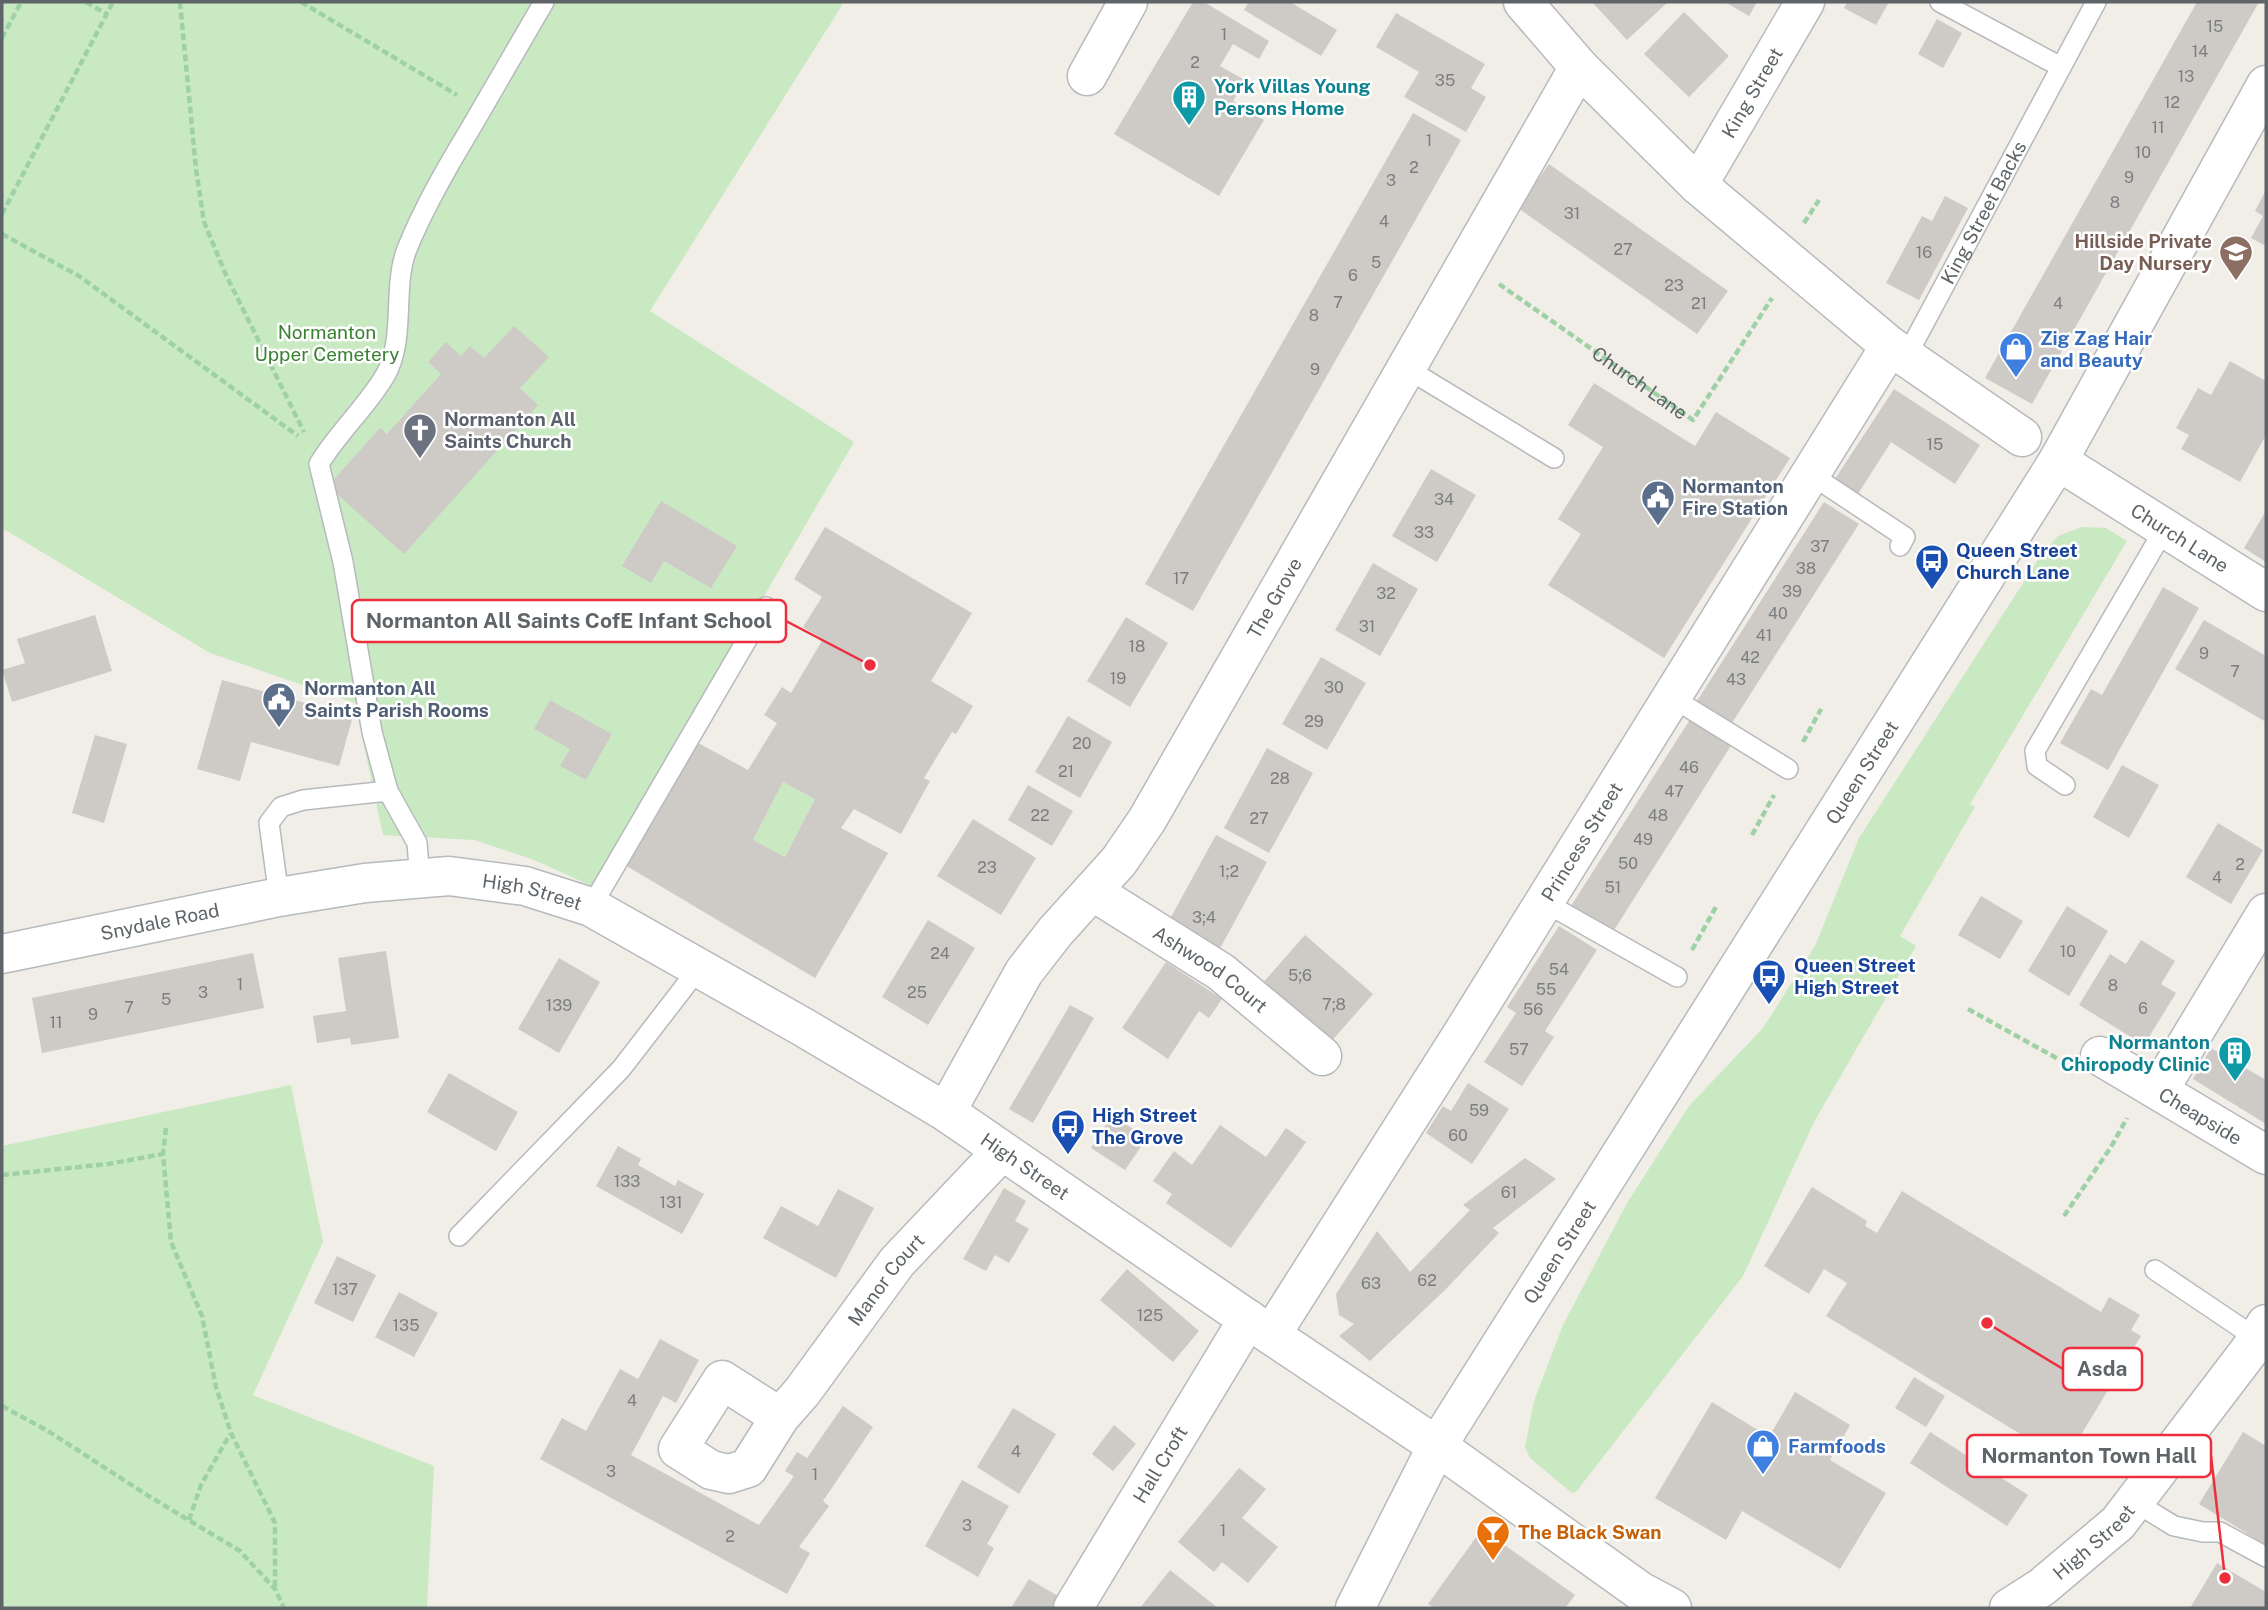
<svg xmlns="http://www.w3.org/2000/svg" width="2268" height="1610" viewBox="0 0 2268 1610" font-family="'Public Sans',sans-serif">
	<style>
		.green { fill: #c9e9c3 }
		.building { fill: #cecac6; fill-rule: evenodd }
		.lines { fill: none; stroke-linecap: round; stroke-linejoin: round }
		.service-casing { stroke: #b7babd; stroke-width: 22 }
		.minor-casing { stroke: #b7babd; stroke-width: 41 }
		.tertiary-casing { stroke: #b7babd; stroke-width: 41 }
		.path { stroke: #9fd1a6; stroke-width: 4.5; stroke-dasharray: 7 3.5; stroke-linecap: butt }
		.service { stroke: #fff; stroke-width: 19 }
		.minor { stroke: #fff; stroke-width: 38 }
		.tertiary { stroke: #fff; stroke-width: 38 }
		.labels { text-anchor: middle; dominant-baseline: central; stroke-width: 5; stroke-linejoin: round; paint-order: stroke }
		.number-label { font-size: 16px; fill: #7a7e7f }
		.culture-label { font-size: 19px; font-weight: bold; fill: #0d838f; stroke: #fff; text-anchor: start }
		.street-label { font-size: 19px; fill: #5e6467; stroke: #fff }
		.education-label { font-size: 19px; font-weight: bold; fill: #785e54; stroke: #fff; text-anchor: end }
		.park-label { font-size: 19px; fill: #3a8231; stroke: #fff }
		.shop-label { font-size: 19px; font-weight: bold; fill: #366cbe; stroke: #fff; text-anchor: start }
		.worship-label { font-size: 19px; font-weight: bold; fill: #5b616d; stroke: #fff; text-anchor: start }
		.service-label { font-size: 19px; font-weight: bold; fill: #4e5e75; stroke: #fff; text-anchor: start }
		.transit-label { font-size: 19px; font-weight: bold; fill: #164399; stroke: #fff; text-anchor: start }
		.food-label { font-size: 19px; font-weight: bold; fill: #c56008; stroke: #fff; text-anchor: start }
		.leader { fill: none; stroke: #ef2e3d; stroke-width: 2.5 }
		.callout-dot { fill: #ef2e3d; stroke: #fff; stroke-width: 2.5 }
		.callout { fill: #fff; stroke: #ef2e3d; stroke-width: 2.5 }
		.callout-label { font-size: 21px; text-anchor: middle; font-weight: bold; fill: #5e6467 }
	</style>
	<rect width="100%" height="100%" fill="#f1ede7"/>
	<path class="green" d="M2,2H844L650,311L854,442L594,887L534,860L474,840L383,835L355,703L210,653L2,528Z
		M2082,527L2106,528L2127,541L1970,804L1975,807L1900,936L1916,946L1814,1122L1743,1276L1576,1492L1572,1493L1530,1458L1525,1447L1534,1401L1563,1325L1627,1203L1689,1106L1763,1028L1815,946L1859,838L2043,552L2058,536Z
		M783,782L815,799L785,857L753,840Z
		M291,1085L323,1242L253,1395L434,1466L427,1608H2V1146Z"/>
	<path class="building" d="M1193,2H1204L1269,41L1259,59L1233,44L1220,66L1246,81L1233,101L1264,120L1219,196L1114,134Z
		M1249,2H1290L1337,30L1321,56L1244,10Z
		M1592,2H1668L1627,40Z
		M1725,2H1757L1749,16Z
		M1847,2H1889L1876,25L1844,8Z
		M2197,2H2259L2032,404L1985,378Z
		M1684,12L1729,56L1689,97L1644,54Z
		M1396,13L1485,64L1471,88L1486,97L1466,132L1404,97L1419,72L1376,47Z
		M1937,19L1962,33L1943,68L1918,54Z
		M1413,113L1461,140L1193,611L1145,584Z
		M1549,164L1728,291L1697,334L1518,208Z
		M2266,190V246L2251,238L2263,216L2255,211Z
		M1945,196L1968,208L1919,300L1886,283L1922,216L1932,221Z
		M514,326L549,357L520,388L538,405L404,554L328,486L380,428L387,434L441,374L428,362L446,342L461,356L470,346L484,358Z
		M2230,361L2266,381V435L2240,482L2181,449L2189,435L2176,428L2198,388L2211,395Z
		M1594,383L1695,446L1716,412L1790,458L1664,658L1548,585L1581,534L1558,519L1603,447L1568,425Z
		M1894,389L1980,445L1955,484L1891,442L1856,497L1833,482Z
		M1431,469L1476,495L1437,562L1392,536Z
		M661,501L737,546L711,588L664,561L651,583L622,566Z
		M1824,502L1859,524L1732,723L1697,701Z
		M2266,511V562L2244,548Z
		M825,527L972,613L931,681L973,706L956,734L952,732L924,778L930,781L901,834L854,809L841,828L888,853L815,978L620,862L691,739L748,770L777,723L764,715L782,687L791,693L823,639L803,627L822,597L794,579ZM783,782L815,799L785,857L753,840Z
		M1373,563L1418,589L1380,656L1335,630Z
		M2163,587L2199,608L2108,770L2060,743L2091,689L2102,695Z
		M95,615L112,671L12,702L2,670L25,663L17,639Z
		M1126,617L1168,643L1130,707L1087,681Z
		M2204,620L2266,656V722L2175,669Z
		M1321,657L1366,683L1327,750L1282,724Z
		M222,680L353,716L339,766L251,742L240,781L197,769Z
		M550,700L612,734L586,780L560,766L570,749L534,729Z
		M1068,716L1112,742L1080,798L1035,772Z
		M1691,718L1732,744L1611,935L1569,909Z
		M95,735L127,744L104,823L72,813Z
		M1267,748L1313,773L1269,853L1224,828Z
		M2122,765L2159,785L2129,838L2093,817Z
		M1028,785L1073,811L1052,846L1008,820Z
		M973,819L1036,858L1001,915L937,876Z
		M2218,823L2263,850L2231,904L2186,877Z
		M1216,835L1267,862L1217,954L1166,926Z
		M1981,896L2023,921L2000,959L1958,935Z
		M2067,906L2108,931L2069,996L2028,971Z
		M928,920L975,948L928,1025L882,997Z
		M1559,926L1597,950L1545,1031L1554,1037L1522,1086L1484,1062L1516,1013L1507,1007Z
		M1305,935L1373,994L1329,1044L1261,985Z
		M2141,940L2175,961L2161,984L2176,993L2144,1045L2079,1005L2110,954L2126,964Z
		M386,951L399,1038L351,1045L350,1038L317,1043L313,1016L346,1011L338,958Z
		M253,953L264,1008L42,1053L32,998Z
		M559,958L600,982L559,1053L518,1029Z
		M1166,962L1222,999L1209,1018L1199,1011L1168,1059L1122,1028Z
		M1070,1005L1094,1018L1033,1123L1009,1109Z
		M2211,1048L2266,1080V1124L2193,1079Z
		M449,1073L518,1112L496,1151L427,1112Z
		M1468,1083L1509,1109L1472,1164L1426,1133L1443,1106L1451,1111Z
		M1112,1115L1147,1138L1125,1170L1091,1148Z
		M1220,1125L1266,1157L1286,1128L1306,1142L1231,1248L1166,1203L1172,1194L1153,1181L1174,1151L1192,1165Z
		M618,1146L641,1159L638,1165L675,1186L678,1180L704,1194L682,1234L596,1186Z
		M1525,1158L1556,1179L1493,1228L1499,1233L1446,1289L1370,1361L1339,1336L1354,1324L1339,1315L1336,1294L1377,1231L1410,1272L1470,1210L1463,1205Z
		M1812,1187L1867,1221L1865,1226L1877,1233L1902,1191L2101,1312L2109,1297L2140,1315L2131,1330L2141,1336L2065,1461L1826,1316L1847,1283L1824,1269L1809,1294L1764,1266Z
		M1004,1188L1026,1201L1015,1221L1029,1229L1009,1263L995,1255L986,1271L963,1259Z
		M838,1189L874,1208L836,1278L763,1238L781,1206L818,1226Z
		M337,1256L376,1275L353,1322L314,1303Z
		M1127,1269L1199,1331L1173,1362L1100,1300Z
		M399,1292L438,1313L414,1357L375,1337Z
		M660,1339L699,1360L676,1403L663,1396L631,1455L759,1525L794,1476L785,1471L797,1452L807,1458L843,1406L873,1427L823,1501L829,1506L799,1547L810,1553L787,1594L540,1459L562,1418L586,1431L620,1369L638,1379Z
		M1914,1377L1945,1396L1926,1427L1895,1408Z
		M1795,1392L1850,1425L1830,1460L1886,1493L1840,1569L1742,1511L1726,1540L1655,1498L1712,1402L1769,1437Z
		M1013,1408L1056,1434L1019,1494L977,1467Z
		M1114,1425L1136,1444L1113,1471L1092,1454Z
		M1930,1432L2028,1495L2007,1526L1910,1463Z
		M2243,1432L2266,1446V1545L2199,1504Z
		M1239,1468L1266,1489L1242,1518L1278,1547L1248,1583L1222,1562L1214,1572L1178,1542Z
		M962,1480L1009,1506L987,1544L994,1548L978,1577L925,1546Z
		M1482,1529L1575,1595L1565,1608H1435L1428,1604Z
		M2217,1563L2266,1592V1608H2190Z
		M1170,1570L1218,1608H1140Z
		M1029,1579L1063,1599L1057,1608H1011Z"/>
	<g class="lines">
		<g class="service-casing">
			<g id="service">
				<path d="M1940,2L2061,67"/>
				<path id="s2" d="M1906,357L2096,2"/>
				<path d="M1406,368L1554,458"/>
				<path d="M1810,474L1905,537L1900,546"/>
				<path d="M1671,697L1788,769"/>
				<path d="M2065,785L2037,766L2035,751L2165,528"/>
				<path d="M420,879L417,843L388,791L372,732L343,562L319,464C338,432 367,407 386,374C406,337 392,287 407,249C424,207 446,169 469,131C494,88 519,45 544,2"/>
				<path d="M279,897L269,823L281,807L303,800L388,791"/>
				<path d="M1544,902L1677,977"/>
				<path d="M591,907L766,607"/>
				<path d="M459,1236L621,1069L699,968"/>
				<path d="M2155,1270L2256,1338"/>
				<path d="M2133,1501L2174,1526L2203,1532H2220L2266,1557"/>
			</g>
		</g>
		<g class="minor-casing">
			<g id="minor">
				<path d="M1523,2L1579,67L1698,185L1890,346L2022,437"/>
				<path d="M1087,76L1128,2"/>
				<path id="s3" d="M1698,185L1805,2"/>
				<path id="s4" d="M2058,461L2266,592"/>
				<path id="s5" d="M1092,891L1221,972L1322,1056"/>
				<path id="s6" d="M2100,1056L2266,1155"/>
				<path d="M2159,1090L2266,913"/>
				<path id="s7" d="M946,1112L1024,972L1055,932L1119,861L1147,820L1579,67"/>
				<path id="s8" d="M1271,1335L1459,1039L1890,346"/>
				<path id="s9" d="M780,1417L722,1380L678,1449L711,1470L729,1474L748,1468L780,1417L802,1392L897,1262L1002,1151"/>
				<path id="s10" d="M1073,1608L1248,1319"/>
			</g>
		</g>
		<g class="tertiary-casing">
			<g id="tertiary">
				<path id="s11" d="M2,954L279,897L365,883L449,876L525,886L591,907L803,1027L946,1112L1271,1335L1437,1446L1640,1591L1672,1608"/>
				<path id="s12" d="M1355,1608L1437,1446L2058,461L2266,85"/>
				<path id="s13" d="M2009,1608L2042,1587L2118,1523L2249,1351L2266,1324"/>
			</g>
		</g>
		<g class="path">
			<path d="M86,2L107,14"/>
			<path d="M180,2L196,169L204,222L226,275L304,432"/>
			<path d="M301,2L457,95"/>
			<path d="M2,38L21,2"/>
			<path d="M2,214L113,2"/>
			<path d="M1804,223L1819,200"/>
			<path d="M2,234L79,276L298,436"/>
			<path id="s1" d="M1499,284L1693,420L1772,298"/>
			<path d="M1803,742L1821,709"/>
			<path d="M1752,835L1774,795"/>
			<path d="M1692,950L1717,905"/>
			<path d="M1968,1009L2060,1060"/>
			<path d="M166,1128L163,1154L171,1242L202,1316L216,1387L231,1433L275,1523V1589"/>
			<path d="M2,1175L108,1164L163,1154"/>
			<path d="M2064,1216L2111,1147L2127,1118"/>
			<path d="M2,1406L48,1431L147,1495L240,1551L275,1589L284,1608"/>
			<path d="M189,1520L201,1485L230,1434"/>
		</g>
		<use href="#service" class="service"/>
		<use href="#minor" class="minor"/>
		<use href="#tertiary" class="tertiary"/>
	</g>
	<defs>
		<g id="building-pin" transform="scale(1.75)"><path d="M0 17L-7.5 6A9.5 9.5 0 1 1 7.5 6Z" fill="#0f9aa8" stroke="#fff"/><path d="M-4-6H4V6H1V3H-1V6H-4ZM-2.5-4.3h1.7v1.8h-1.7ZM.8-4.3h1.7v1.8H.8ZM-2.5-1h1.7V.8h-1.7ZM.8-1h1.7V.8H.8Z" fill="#fff"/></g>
		<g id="school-pin" transform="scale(1.75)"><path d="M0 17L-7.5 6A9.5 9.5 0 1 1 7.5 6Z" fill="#8d6e63" stroke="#fff"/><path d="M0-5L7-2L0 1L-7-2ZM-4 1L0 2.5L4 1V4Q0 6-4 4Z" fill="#fff"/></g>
		<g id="shop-pin" transform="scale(1.75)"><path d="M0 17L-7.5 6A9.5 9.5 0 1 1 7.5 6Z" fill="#3f7fe0" stroke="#fff"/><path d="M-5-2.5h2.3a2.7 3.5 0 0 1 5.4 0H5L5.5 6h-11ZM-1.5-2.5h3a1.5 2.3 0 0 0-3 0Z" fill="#fff"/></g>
		<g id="church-pin" transform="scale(1.75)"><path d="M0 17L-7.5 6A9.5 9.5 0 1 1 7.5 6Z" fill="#6b7280" stroke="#fff"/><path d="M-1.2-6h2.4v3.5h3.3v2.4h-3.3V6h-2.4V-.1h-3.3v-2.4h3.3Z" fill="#fff"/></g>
		<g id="civic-pin" transform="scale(1.75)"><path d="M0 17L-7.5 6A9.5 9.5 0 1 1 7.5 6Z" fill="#5c6f8a" stroke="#fff"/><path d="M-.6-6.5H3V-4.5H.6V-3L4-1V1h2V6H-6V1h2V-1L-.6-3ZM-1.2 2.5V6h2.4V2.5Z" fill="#fff"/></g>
		<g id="bus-pin" transform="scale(1.75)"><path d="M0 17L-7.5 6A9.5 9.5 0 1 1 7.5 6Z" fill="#1a4fb4" stroke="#fff"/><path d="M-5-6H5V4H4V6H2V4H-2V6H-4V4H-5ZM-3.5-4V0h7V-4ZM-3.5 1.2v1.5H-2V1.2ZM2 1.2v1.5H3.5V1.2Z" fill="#fff"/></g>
		<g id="bar-pin" transform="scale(1.75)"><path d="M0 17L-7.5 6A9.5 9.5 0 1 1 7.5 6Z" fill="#e8710a" stroke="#fff"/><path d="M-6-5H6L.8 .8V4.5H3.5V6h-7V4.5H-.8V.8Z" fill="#fff"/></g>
	</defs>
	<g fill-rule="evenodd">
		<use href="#building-pin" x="1189" y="97"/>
		<use href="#school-pin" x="2236" y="252"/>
		<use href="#shop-pin" x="2016" y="349"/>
		<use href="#church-pin" x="420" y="430"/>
		<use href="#civic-pin" x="1658" y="497"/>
		<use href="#bus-pin" x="1932" y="561"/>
		<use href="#civic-pin" x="279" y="699"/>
		<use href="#bus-pin" x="1769" y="976"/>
		<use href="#building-pin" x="2235" y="1053"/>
		<use href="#bus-pin" x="1068" y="1126"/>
		<use href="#shop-pin" x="1763" y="1446"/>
		<use href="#bar-pin" x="1493" y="1532"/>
	</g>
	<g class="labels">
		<g class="number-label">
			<text x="2215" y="26">15</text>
			<text x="1224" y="34">1</text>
			<text x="2200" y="51">14</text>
			<text x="1195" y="62">2</text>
			<text x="2186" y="76">13</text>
			<text x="1445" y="80">35</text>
			<text x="2172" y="102">12</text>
			<text x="2158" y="127">11</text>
			<text x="1429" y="140">1</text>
			<text x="2143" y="152">10</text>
			<text x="1414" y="167">2</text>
			<text x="2129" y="177">9</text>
			<text x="1391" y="180">3</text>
			<text x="2115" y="202">8</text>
			<text x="1572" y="213">31</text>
			<text x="1384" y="221">4</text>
			<text x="1623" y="249">27</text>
			<text x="1924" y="252">16</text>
			<text x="1376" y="262">5</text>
			<text x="1353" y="275">6</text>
			<text x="1674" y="285">23</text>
			<text x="1338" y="302">7</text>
			<text x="1699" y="303">21</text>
			<text x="2058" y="303">4</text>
			<text x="1314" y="315">8</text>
			<text x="1315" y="369">9</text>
			<text x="1935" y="444">15</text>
			<text x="1444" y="499">34</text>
			<text x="1424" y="532">33</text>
			<text x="1820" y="546">37</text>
			<text x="1806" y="568">38</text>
			<text x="1181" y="578">17</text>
			<text x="1792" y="591">39</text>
			<text x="1386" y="593">32</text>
			<text x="1778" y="613">40</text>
			<text x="1367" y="626">31</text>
			<text x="1764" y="635">41</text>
			<text x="1137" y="646">18</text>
			<text x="2204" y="653">9</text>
			<text x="1750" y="657">42</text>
			<text x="2235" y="671">7</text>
			<text x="1118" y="678">19</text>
			<text x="1736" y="679">43</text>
			<text x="1334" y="687">30</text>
			<text x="1314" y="721">29</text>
			<text x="1082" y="743">20</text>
			<text x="1689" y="767">46</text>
			<text x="1066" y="771">21</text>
			<text x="1280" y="778">28</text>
			<text x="1674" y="791">47</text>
			<text x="1040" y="815">22</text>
			<text x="1658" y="815">48</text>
			<text x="1259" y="818">27</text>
			<text x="1643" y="839">49</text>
			<text x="1628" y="863">50</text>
			<text x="2240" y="864">2</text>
			<text x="987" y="867">23</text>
			<text x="1229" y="871">1;2</text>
			<text x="2217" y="877">4</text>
			<text x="1613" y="887">51</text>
			<text x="1204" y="917">3;4</text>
			<text x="2068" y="951">10</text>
			<text x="940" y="953">24</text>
			<text x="1559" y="969">54</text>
			<text x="1300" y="975">5;6</text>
			<text x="240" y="984">1</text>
			<text x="2113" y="985">8</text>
			<text x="1546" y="989">55</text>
			<text x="203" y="992">3</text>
			<text x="917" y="992">25</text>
			<text x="166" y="999">5</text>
			<text x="1334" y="1004">7;8</text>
			<text x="559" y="1005">139</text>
			<text x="129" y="1007">7</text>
			<text x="2143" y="1008">6</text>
			<text x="1533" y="1009">56</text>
			<text x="93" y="1014">9</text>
			<text x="56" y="1022">11</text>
			<text x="1519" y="1049">57</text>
			<text x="1479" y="1110">59</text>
			<text x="1458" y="1135">60</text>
			<text x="627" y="1181">133</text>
			<text x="1509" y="1192">61</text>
			<text x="671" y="1202">131</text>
			<text x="1427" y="1280">62</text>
			<text x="1371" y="1283">63</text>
			<text x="345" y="1289">137</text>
			<text x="1150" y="1315">125</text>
			<text x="406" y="1325">135</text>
			<text x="632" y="1400">4</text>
			<text x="1016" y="1451">4</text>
			<text x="611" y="1471">3</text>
			<text x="815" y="1474">1</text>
			<text x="967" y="1525">3</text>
			<text x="1223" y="1530">1</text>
			<text x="730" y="1536">2</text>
		</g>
		<g class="culture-label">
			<text x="1214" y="86">York Villas Young<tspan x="1214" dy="22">Persons Home</tspan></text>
			<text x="2210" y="1042" text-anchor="end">Normanton<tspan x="2210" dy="22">Chiropody Clinic</tspan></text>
		</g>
		<g class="street-label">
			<text stroke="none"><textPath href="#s3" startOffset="107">King Street</textPath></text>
			<text stroke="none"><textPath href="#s2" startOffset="164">King Street Backs</textPath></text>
			<text stroke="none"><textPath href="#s1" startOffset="172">Church Lane</textPath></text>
			<text stroke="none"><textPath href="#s4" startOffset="144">Church Lane</textPath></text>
			<text stroke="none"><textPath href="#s7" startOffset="612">The Grove</textPath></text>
			<text stroke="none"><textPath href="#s12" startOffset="978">Queen Street</textPath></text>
			<text stroke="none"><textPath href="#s8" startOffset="583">Princess Street</textPath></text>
			<text stroke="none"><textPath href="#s11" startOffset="539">High Street</textPath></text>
			<text stroke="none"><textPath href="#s11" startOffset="161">Snydale Road</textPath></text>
			<text stroke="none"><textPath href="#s5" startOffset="142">Ashwood Court</textPath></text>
			<text stroke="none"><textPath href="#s6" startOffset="117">Cheapside</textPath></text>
			<text stroke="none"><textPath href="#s11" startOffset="1106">High Street</textPath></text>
			<text stroke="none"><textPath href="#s12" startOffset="411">Queen Street</textPath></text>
			<text stroke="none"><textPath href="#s9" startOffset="462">Manor Court</textPath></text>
			<text stroke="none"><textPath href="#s10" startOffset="168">Hall Croft</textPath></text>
			<text stroke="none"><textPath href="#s13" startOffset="108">High Street</textPath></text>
		</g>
		<g class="education-label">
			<text x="2212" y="241">Hillside Private<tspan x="2212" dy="22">Day Nursery</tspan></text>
		</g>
		<g class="park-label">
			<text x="327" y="332">Normanton<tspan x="327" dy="22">Upper Cemetery</tspan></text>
		</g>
		<g class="shop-label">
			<text x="2040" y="338">Zig Zag Hair<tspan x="2040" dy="22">and Beauty</tspan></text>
			<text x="1788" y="1446">Farmfoods</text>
		</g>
		<g class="worship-label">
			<text x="444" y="419">Normanton All<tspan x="444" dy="22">Saints Church</tspan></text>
		</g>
		<g class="service-label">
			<text x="1682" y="486">Normanton<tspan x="1682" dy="22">Fire Station</tspan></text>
			<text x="304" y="688">Normanton All<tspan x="304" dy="22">Saints Parish Rooms</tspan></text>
		</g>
		<g class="transit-label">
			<text x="1956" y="550">Queen Street<tspan x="1956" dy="22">Church Lane</tspan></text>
			<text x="1794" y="965">Queen Street<tspan x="1794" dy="22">High Street</tspan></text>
			<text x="1092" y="1115">High Street<tspan x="1092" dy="22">The Grove</tspan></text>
		</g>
		<g class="food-label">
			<text x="1518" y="1532">The Black Swan</text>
		</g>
	</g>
	<path class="leader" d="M870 665L786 621M1987 1323L2063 1369M2225 1578L2211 1456"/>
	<g class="callout-dot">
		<circle cx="870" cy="665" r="7"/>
		<circle cx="1987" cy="1323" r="7"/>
		<circle cx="2225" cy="1578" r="7"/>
	</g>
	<g class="callout">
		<rect x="352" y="600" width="434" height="42" rx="7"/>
		<rect x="2063" y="1348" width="79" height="42" rx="7"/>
		<rect x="1967" y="1435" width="244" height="42" rx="7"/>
	</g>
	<g class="callout-label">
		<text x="569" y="628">Normanton All Saints CofE Infant School</text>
		<text x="2102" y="1376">Asda</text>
		<text x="2089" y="1463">Normanton Town Hall</text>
	</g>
	<rect width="2268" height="1610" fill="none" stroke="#5e6467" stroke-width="7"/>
</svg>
